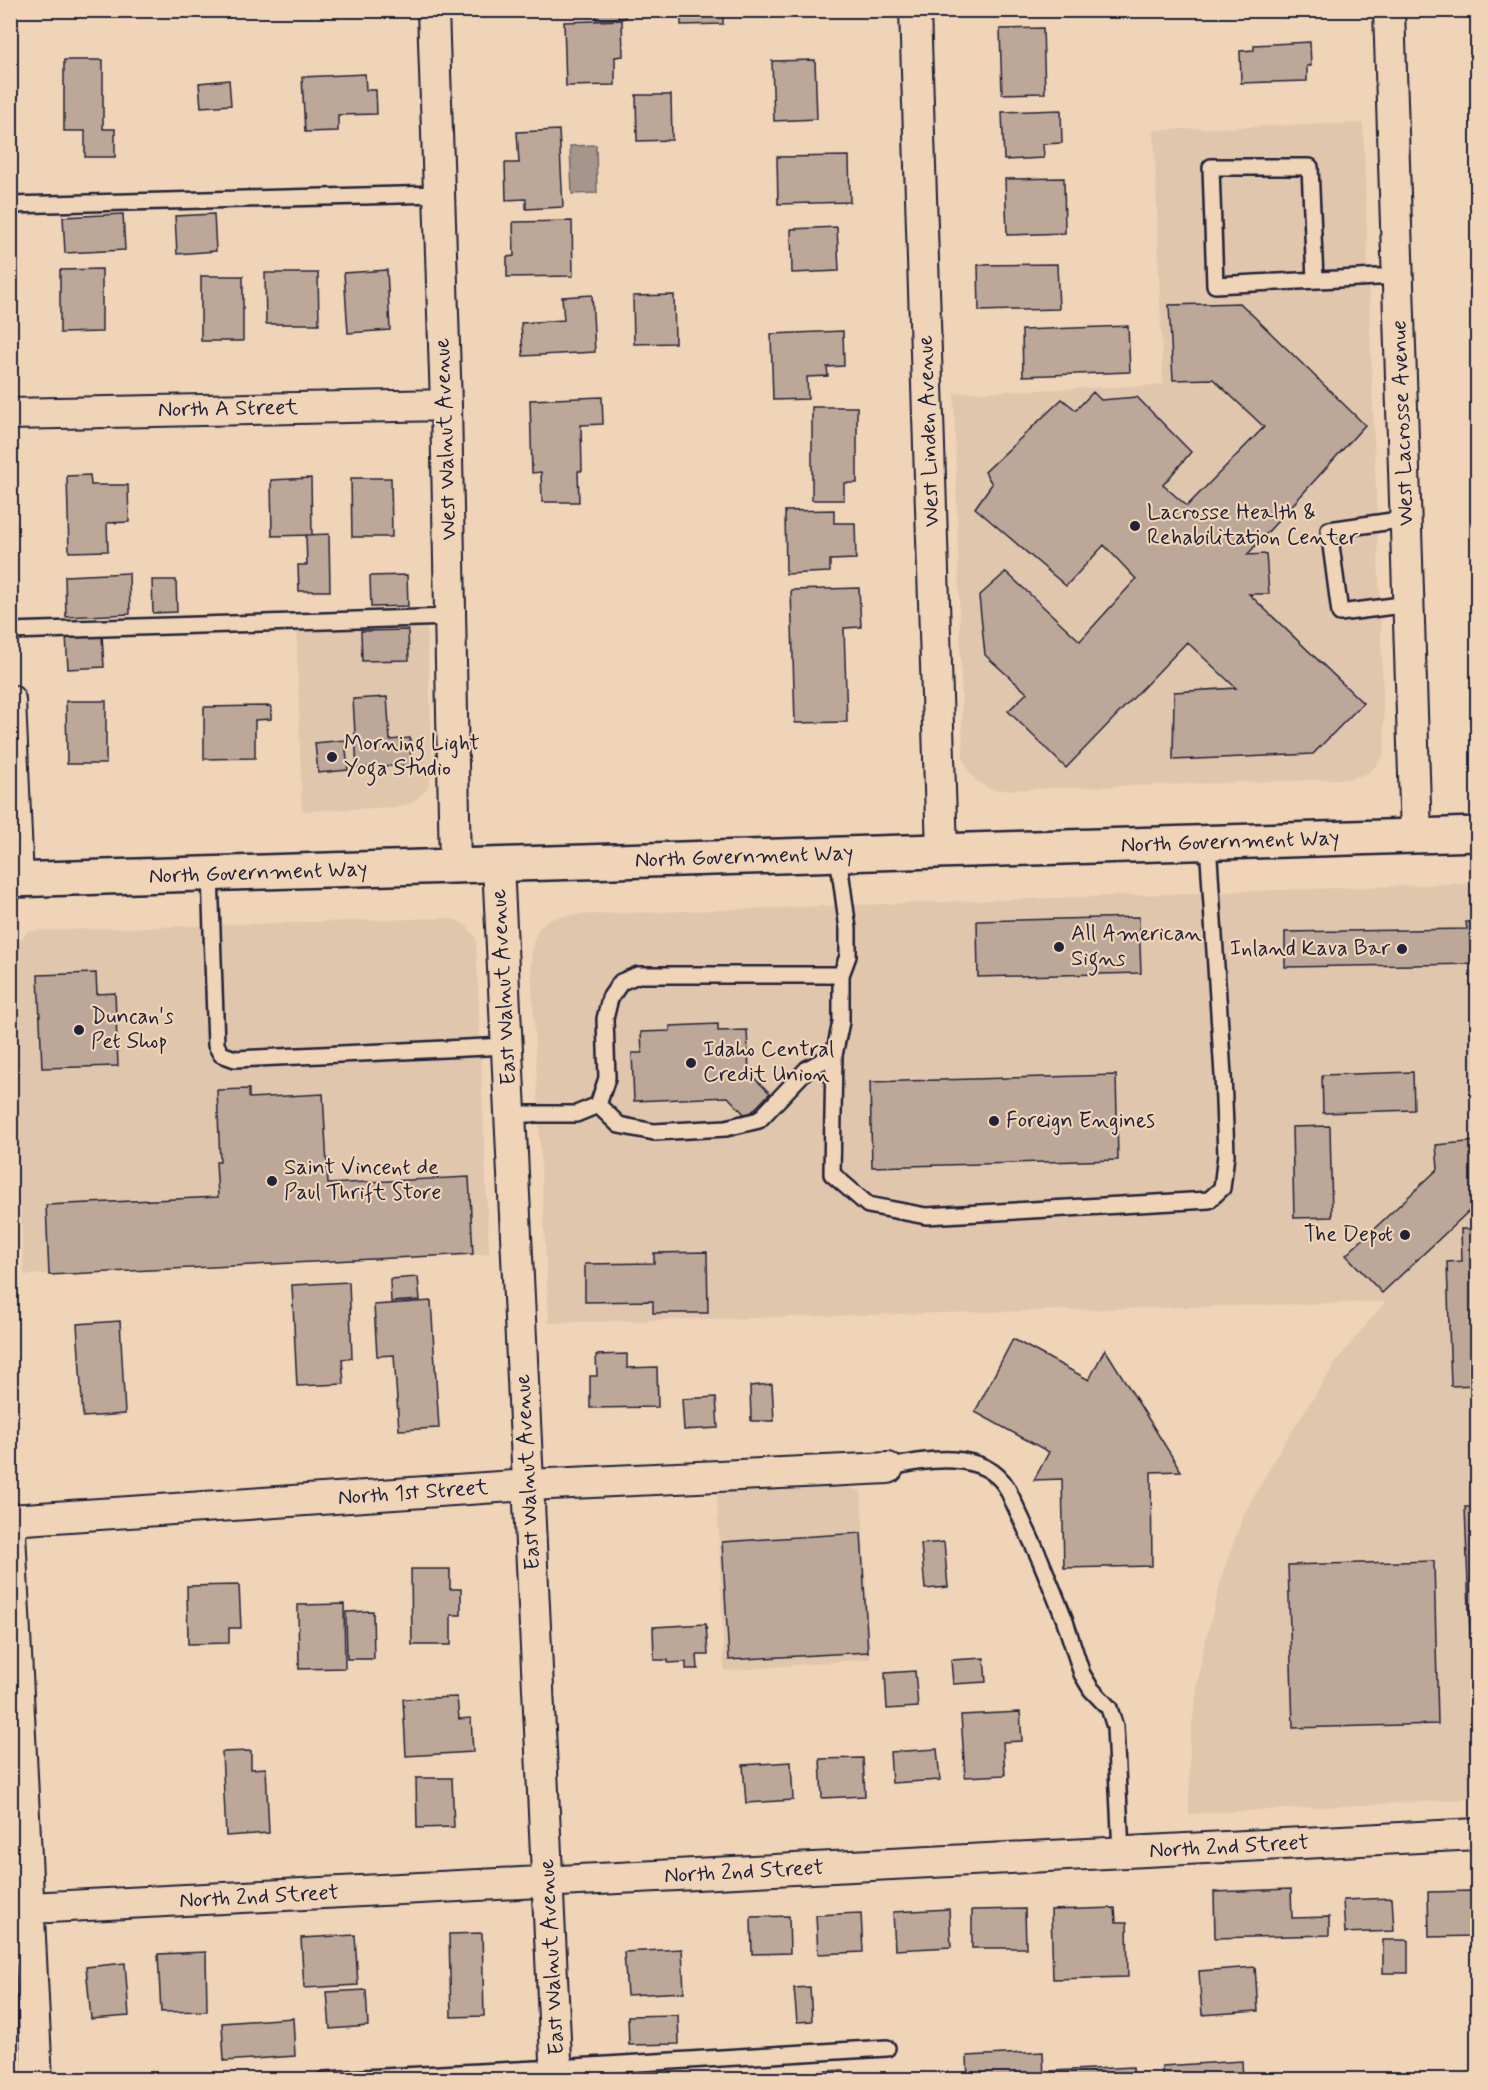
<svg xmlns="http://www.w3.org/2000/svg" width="1488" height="2090" viewBox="0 0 1488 2090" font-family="Mynerve,sans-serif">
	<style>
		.built { fill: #e1c6ae }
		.water { fill: #a6958b; stroke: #71676b; stroke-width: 1.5 }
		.building { fill: #bda798; stroke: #22223b; stroke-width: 1.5 }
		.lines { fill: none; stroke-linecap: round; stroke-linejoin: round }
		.lane-casing { stroke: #22223b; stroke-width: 20 }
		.street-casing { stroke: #22223b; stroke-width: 34 }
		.secondary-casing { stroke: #22223b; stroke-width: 38 }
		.lane { stroke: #f0d4b7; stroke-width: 15 }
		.street { stroke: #f0d4b7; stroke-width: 30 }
		.secondary { stroke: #f0d4b7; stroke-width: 33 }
		.poi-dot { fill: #22223b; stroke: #f0d4b7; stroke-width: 2 }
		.labels { text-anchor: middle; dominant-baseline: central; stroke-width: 4.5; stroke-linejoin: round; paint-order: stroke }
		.street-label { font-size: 22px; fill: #22223b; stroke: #f0d4b7 }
		.poi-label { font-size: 22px; fill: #22223b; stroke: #f0d4b7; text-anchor: start }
	</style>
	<rect width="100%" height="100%" fill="#f0d4b7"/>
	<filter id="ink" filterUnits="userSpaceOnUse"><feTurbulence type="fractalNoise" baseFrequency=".0167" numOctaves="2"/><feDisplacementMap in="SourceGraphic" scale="12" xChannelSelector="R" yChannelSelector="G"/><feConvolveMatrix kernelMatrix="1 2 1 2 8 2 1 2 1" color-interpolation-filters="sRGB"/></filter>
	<g filter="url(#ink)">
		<path class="built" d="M1363,123L1385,750L1381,760L1369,773L1349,779L999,790L988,788L975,780L968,770L963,759L954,393L1163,385L1154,130Z
			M426,608L433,767L431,779L426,790L412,803L400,807L302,811L296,615Z
			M1477,883V1799L1189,1814L1190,1739L1202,1654L1224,1569L1244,1514L1279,1451L1340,1356L1385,1302L549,1323L531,965L532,947L537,931L547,920L569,915Z
			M442,918L457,920L468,927L476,938L489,1254L24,1275L11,1034L10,955L12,950L28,931Z
			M831,1487H845L861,1491L870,1659L724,1671L717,1492Z"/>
		<path class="water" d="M596,145L597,193L572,194L570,146Z"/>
		<path class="building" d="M503,10H558V15H503Z
			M596,10H625V18L596,19Z
			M681,10H723V24L681,25Z
			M622,20L623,56L615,57V85L566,86L564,22Z
			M1043,28L1045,93L1002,94L1000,29Z
			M1310,42L1311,66H1307V81L1241,83L1240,51L1254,50V45Z
			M64,60H103V129H115V157H85V131H64Z
			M815,60L817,119L774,121L772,61Z
			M365,74L366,90H376L377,114L338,115V131L305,132L302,77Z
			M229,80L231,105L201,107L199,83Z
			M636,95H671L672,140L637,141Z
			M1061,110L1062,143L1043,144L1044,158L1004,160L1002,112Z
			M559,130L563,207L526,209V199L506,200L505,163H519L517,132Z
			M849,156L850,202L778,204L777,157Z
			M1064,178L1065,233L1007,235L1005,179Z
			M123,214L125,250L65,253L63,217Z
			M214,214L216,251L177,254L175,216Z
			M572,221L573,276L507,277V257L514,256L513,222Z
			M837,227L839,271L792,273L791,229Z
			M1057,264L1059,309L979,311L978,265Z
			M102,269V332L60,333V270Z
			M387,270L390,330L348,333L344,273Z
			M265,273H318L319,324H266Z
			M201,276H243V341H201Z
			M592,295L595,352L523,356L521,323L564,320L562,297Z
			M674,295L675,343L634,344L633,296Z
			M1240,303L1365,425L1247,555L1266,554L1269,594H1249L1363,703L1313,754L1173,760L1174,692L1236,688L1187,642L1066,768L1008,711L1027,693L985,655L979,596L1006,572L1080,641L1136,579L1104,545L1066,586L975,508L992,484L985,472L1062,399L1076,410L1093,392L1101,400L1137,397L1191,452L1163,485L1187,506L1264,427L1213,379L1173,380L1169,305Z
			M1128,326L1130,372L1023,376L1022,330Z
			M843,331L844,366L827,367L828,376L807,377L808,399L773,400L771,334Z
			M602,397L603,424L581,425L582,471H578L579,502H542L541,472L532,473L530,400Z
			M812,407H857V483H844V500H812Z
			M90,475L91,485H128L129,522L107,523L108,551L69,552L67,476Z
			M311,478L312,535L272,536L271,480Z
			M351,478H391L392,537H352Z
			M834,510V523H855L856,559L830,560V572L786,574L785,511Z
			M329,534L330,591H299L298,565H307L306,535Z
			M129,573L130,614L66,617L65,576Z
			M407,575L408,606L371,607L370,576Z
			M152,580H176L177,612L153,613Z
			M859,588L861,627L844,628L847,722L795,723L791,590Z
			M408,630L409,660L362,661L361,631Z
			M102,635L104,667L68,669L66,636Z
			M387,697L390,740L410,738L411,765L357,768L353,699Z
			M66,701H106V764H67Z
			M271,706V719L255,720V758L204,759V707Z
			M345,740L348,770L318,773L315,743Z
			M1139,917L1141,973L978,977L977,921Z
			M1466,922H1478V964L1285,967V932L1467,929Z
			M96,973L97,994L115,993L118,1066L42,1068L38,975Z
			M718,1024V1031L747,1030L749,1073L770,1093L747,1117L728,1097L634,1101L632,1053H642L641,1032L670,1031V1026Z
			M1413,1072L1414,1110L1323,1113L1322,1075Z
			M1116,1075L1118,1160L872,1167L870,1082Z
			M249,1089V1098L323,1094L328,1184L469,1177L473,1254L49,1275L46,1205L218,1197L216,1162H220L217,1090Z
			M1330,1126L1332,1217L1294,1218L1292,1127Z
			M1478,1141V1213L1475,1215L1470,1210L1382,1293L1346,1255L1438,1169L1436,1145Z
			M1461,1229H1478V1385L1451,1386L1447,1262L1462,1261Z
			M707,1252L708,1313H653V1301L585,1302V1264L654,1263V1253Z
			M418,1277L420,1300L391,1302L390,1279Z
			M349,1282L352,1358L342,1359L344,1384L297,1386L292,1285Z
			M431,1301L439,1428L399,1430L394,1355L377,1356L374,1305Z
			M120,1321L125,1414L83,1417L77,1324Z
			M1013,1339L1089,1380L1105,1349L1181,1471L1151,1472L1152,1566L1064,1568L1062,1479L1034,1480L1049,1452L975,1412Z
			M627,1354V1368L657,1367L658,1407L590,1408V1376H597L596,1355Z
			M772,1384L774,1421H751L750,1386Z
			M716,1397L718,1428L684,1430L682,1399Z
			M1465,1507H1478V1740H1474Z
			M861,1533L868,1652L729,1660L722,1542Z
			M944,1542L948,1587L925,1589L921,1544Z
			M1434,1561L1438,1724L1293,1728L1288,1565Z
			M411,1569H450V1589H461V1615H451V1645H412Z
			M239,1585L241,1628H229V1643L188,1644L187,1586Z
			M344,1604L345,1668L299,1669L298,1605Z
			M373,1611L374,1659H347L346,1612Z
			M706,1624L708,1655H697L698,1669H686V1662L668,1663V1660H654L653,1627Z
			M984,1658L986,1682L953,1684L951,1660Z
			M915,1671L918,1707L887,1709L885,1673Z
			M457,1697L459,1719L471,1718L473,1752L406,1756L403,1699Z
			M1020,1712L1022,1741L1003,1742L1005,1775L965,1777L961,1715Z
			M937,1749L940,1780L892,1783L890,1752Z
			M251,1751V1769L266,1768L269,1833L226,1836L222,1752Z
			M863,1758L865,1796L822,1798L820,1759Z
			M791,1762L793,1800L746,1803L743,1765Z
			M416,1778H452L454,1827L417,1828Z
			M1291,1889L1292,1918L1329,1917V1935L1215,1938L1214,1892Z
			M1472,1891L1473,1936L1429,1937L1428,1892Z
			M1392,1898L1394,1931L1345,1933L1343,1900Z
			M1115,1908L1116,1922H1127L1128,1977L1053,1979L1051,1910Z
			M949,1909L951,1947L895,1950L893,1912Z
			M1025,1909L1026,1948H972V1910Z
			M861,1913L863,1952L818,1954L816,1915Z
			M789,1916L790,1953L752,1954L751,1917Z
			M482,1933L484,2016L451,2017L449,1934Z
			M355,1935L358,1985L304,1988L301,1938Z
			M1383,1940H1408V1973H1383Z
			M682,1949L684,1992L627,1995L624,1952Z
			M206,1952L207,2011L161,2012L158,1954Z
			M125,1963L129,2016L91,2019L86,1967Z
			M1255,1967L1258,2011L1202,2015L1199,1971Z
			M810,1987L812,2021L797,2022L794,1988Z
			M366,1990L368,2026L330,2029L327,1992Z
			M678,2015L679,2044L629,2045L628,2016Z
			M293,2018L295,2056L224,2061L222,2023Z
			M1043,2052L1044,2080H968L967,2056Z
			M1242,2061L1243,2080H1162V2066Z
			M1133,2067L1134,2080H1052L1051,2071Z
			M844,2070V2080H810V2072Z"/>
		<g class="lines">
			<g class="lane-casing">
				<path id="lane" d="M10,205L438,194
					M1315,280L1310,167H1211L1215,285L1398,276
					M1406,519L1329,530L1340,613L1409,604
					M10,631L451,617
					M838,855L848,929V956L841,975V1022L834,1055L832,1174L868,1205L926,1216L1209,1200L1222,1188L1226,1155L1223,1075L1208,843
					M210,874L216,1045L221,1054L235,1059L507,1046
					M598,1105L619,1125L654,1132L726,1128L759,1120L807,1069L834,1055
					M510,1114H576L598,1105L607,1078L605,1019L610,998L621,982L638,975H841
					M888,1468C925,1459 984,1449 1007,1488L1040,1559L1064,1618L1082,1674L1091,1689L1109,1708L1115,1727L1121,1852
					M324,2080L557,2068L887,2048"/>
			</g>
			<g class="street-casing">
				<path id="street" d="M433,10L446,405L455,867
					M915,10L942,851
					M1389,10L1416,836
					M10,414L446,405
					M10,700L18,880
					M498,865L557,2080
					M10,1520L529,1485L888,1468
					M10,1532L37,2080
					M10,1909L1478,1834"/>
			</g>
			<g class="secondary-casing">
				<path id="secondary" d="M10,880L1478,834"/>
			</g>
			<use href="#lane" class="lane"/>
			<use href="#street" class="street"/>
			<use href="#secondary" class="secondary"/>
		</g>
	</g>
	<g class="poi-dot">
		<circle cx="1135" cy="526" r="6"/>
		<circle cx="332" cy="757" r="6"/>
		<circle cx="1059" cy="947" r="6"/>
		<circle cx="1402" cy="949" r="6"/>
		<circle cx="79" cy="1030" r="6"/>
		<circle cx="691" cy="1063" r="6"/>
		<circle cx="994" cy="1121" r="6"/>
		<circle cx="272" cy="1181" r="6"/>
		<circle cx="1405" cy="1235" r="6"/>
	</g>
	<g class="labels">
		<g class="street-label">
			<text transform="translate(228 409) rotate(-1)">North A Street</text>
			<text transform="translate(1403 423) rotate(-92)">West Lacrosse Avenue</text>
			<text transform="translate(929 431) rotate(-92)">West Linden Avenue</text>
			<text transform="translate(446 439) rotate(-92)">West Walnut Avenue</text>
			<text transform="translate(1230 842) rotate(-2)">North Government Way</text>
			<text transform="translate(744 857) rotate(-2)">North Government Way</text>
			<text transform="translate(258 873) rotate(-2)">North Government Way</text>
			<text transform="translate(504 987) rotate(-93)">East Walnut Avenue</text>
			<text transform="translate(528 1472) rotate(-93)">East Walnut Avenue</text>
			<text transform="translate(413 1493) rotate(-4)">North 1st Street</text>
			<text transform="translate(1229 1847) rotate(-3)">North 2nd Street</text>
			<text transform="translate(744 1872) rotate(-3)">North 2nd Street</text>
			<text transform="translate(259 1897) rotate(-3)">North 2nd Street</text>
			<text transform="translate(552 1957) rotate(-93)">East Walnut Avenue</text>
		</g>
		<g class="poi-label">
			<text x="1147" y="513">Lacrosse Health &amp;<tspan x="1147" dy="25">Rehabilitation Center</tspan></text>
			<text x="344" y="744">Morning Light<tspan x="344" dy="25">Yoga Studio</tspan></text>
			<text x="1071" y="934">All American<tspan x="1071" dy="25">Signs</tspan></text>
			<text x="1390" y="949" text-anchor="end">Inland Kava Bar</text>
			<text x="91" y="1017">Duncan's<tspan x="91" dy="25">Pet Shop</tspan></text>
			<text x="703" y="1050">Idaho Central<tspan x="703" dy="25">Credit Union</tspan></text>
			<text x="1006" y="1121">Foreign Engines</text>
			<text x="284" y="1168">Saint Vincent de<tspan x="284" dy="25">Paul Thrift Store</tspan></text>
			<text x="1393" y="1235" text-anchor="end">The Depot</text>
		</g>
	</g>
	<rect width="1488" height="2090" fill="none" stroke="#f0d4b7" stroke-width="36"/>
	<rect x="18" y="18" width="1452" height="2054" fill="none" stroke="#22223b" stroke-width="2" filter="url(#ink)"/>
</svg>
